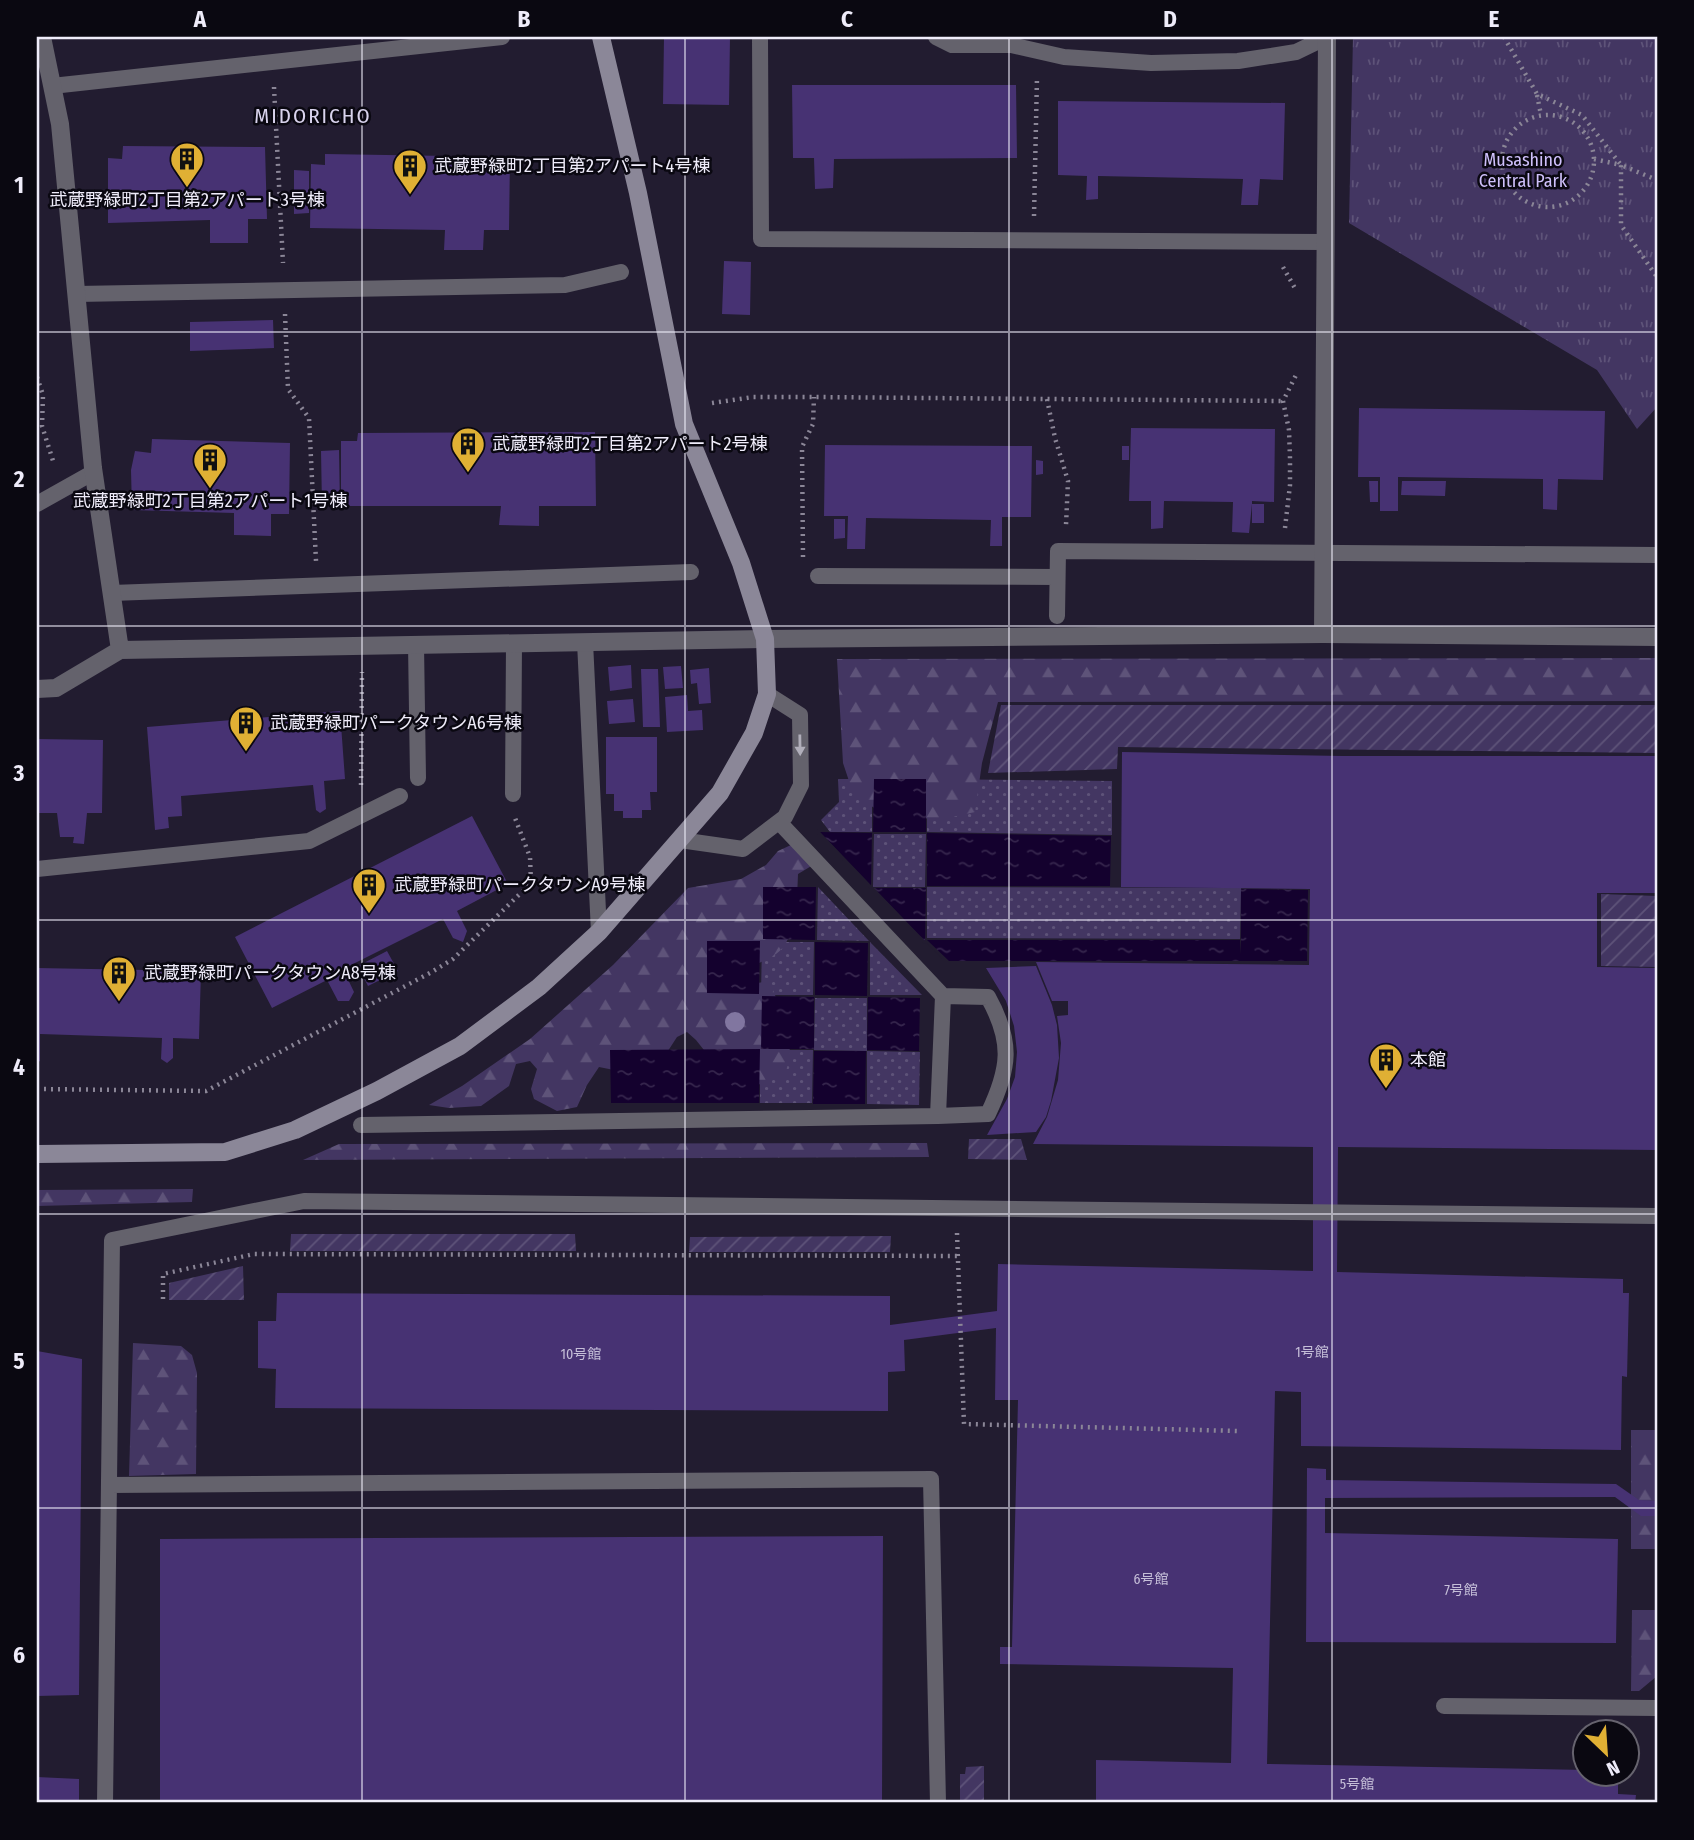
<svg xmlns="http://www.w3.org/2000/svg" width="1694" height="1840" viewBox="0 0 1694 1840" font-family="'Fira Sans Condensed','Noto Sans JP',sans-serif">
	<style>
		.grass { fill: url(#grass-dots) }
		.forest { fill: url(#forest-firs) }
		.park { fill: url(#park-tufts) }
		.garden { fill: url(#garden-furrows) }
		.water { fill: url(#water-ripples) }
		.pier { fill: #221c30 }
		.building { fill: #473273 }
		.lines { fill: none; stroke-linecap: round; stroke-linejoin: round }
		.path { stroke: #8b8697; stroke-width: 4.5; stroke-dasharray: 2 5; stroke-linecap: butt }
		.lane { stroke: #64626c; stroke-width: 16 }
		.street { stroke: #64626c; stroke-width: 18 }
		.secondary { stroke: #8b8798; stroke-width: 18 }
		.tree { fill: #8176a0 }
		.oneway { fill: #b0aeba }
		.grid { fill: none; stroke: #efecfa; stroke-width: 2; stroke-opacity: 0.55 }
		.labels { text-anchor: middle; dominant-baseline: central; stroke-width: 5; stroke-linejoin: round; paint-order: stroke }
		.number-label { font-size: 14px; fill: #c5bed8 }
		.park-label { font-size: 18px; fill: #cfc0fb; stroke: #0a0811 }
		.poi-label { font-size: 18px; fill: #efecfa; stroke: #0a0811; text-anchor: start }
		.quarter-label { font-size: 21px; letter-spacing: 2px; fill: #d9d3ed; stroke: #0a0811 }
		.neatline { fill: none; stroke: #efecfa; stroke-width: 2.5 }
		.grid-label { font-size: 23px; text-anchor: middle; font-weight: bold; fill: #efecfa }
	</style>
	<defs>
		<pattern id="grass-dots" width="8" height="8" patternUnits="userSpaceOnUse" patternTransform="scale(1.75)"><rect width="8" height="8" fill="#433662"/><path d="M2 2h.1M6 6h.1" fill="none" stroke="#5e5379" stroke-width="1.8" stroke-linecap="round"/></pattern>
		<pattern id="forest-firs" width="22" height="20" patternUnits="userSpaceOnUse" patternTransform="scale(1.75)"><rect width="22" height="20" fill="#433662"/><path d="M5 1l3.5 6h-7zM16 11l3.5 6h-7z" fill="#5e5379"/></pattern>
		<pattern id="park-tufts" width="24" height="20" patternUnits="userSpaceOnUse" patternTransform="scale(1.75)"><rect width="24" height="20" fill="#433662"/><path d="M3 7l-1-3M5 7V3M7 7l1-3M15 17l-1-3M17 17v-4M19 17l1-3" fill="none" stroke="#5e5379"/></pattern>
		<pattern id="garden-furrows" width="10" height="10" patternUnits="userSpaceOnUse" patternTransform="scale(1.75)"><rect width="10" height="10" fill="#433662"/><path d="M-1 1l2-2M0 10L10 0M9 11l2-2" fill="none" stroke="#5e5379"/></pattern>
		<pattern id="water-ripples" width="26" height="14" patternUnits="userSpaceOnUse" patternTransform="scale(1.75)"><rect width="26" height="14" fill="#14012e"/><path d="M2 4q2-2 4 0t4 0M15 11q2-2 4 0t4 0" fill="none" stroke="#36264d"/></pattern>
	</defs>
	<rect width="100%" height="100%" fill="#221c30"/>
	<path class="grass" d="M838,779H872V832H830L821,820L839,802Z
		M927,779L1112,781V835L927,832Z
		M874,834H926L925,887H873Z
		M818,887L869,941L817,940Z
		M927,887L1241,888L1240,939L927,938Z
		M762,942H814L813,995H761Z
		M870,942L922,995H870Z
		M815,998H867V1051L920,1052L919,1105L867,1104V1051L814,1050Z
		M760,1050H813L812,1103H760Z"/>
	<path class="forest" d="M1657,658V701L998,702L982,763L975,812L943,819L887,817L853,793L843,763L837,659Z
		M791,845L813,865L798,874C797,897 797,940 776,954C763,963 745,968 730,975V987L770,981L789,1034L790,1057L784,1078L771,1076L753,1089L719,1069L696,1040L687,1032L677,1037L664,1057L619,1071L599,1067L587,1085L577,1107L557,1111L534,1099L531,1089L537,1069L530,1061L516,1064L509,1086L481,1106L449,1108L429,1105L462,1086L530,1039L613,965L688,888L741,879L766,865L778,851Z
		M927,1143L929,1157L303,1160L339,1144Z
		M193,1189L192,1202L37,1206V1190Z
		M133,1343L181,1346L192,1355L197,1373L196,1474L129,1476Z
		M1631,1430H1657V1549H1631Z
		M1632,1610H1657V1676L1639,1691H1631Z"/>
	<path class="park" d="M1353,37H1657V407L1637,429L1597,370L1349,223Z"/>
	<path class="garden" d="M1001,705H1657V753L1118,747L1117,769L988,773Z
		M1601,894L1657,896V967L1601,966Z
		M969,1139H1021L1027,1160L968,1159Z
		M291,1234H575L576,1251H290Z
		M891,1236L890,1252H689L690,1237Z
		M243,1266L244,1300H169V1283Z
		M984,1766V1803H960V1774H965L966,1767Z"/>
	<path class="water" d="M874,779H926V832H873Z
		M820,832L872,833L871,886Z
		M927,833L1111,836L1110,886H927Z
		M763,887H816L815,940L763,939Z
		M874,888H926L925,941Z
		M1241,889L1308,890L1307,961H949L927,940H1240L1241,954Z
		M707,941H760L759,994L707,993Z
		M815,942L868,943L867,996L815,995Z
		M762,996L814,997V1049H761Z
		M868,997L920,998L919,1051L867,1050Z
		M760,1049L759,1103H611L610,1050Z
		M814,1051H866L865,1104H813Z"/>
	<path class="pier" d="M817,829L943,960L927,944L923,943L869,888L817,834Z"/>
	<path class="building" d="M664,37H730L729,105L663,104Z
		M792,85H1016L1017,158L834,159L833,188L815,189L814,158H793Z
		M1058,101L1285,103L1283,180L1260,179L1258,205H1241L1243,179L1098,176V199L1086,200L1087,176L1058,175Z
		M123,146L265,147L267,219H248V243H210V220L108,223V158L122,159Z
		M325,154L510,157L509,230H484L483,250H444L445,230L310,228L311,164L325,165Z
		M294,170L309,171V213L294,214Z
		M724,261L751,262L750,315L722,314Z
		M273,320L274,348L190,351V322Z
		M1359,408L1605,411L1603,480L1558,479L1557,510L1543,509V479L1398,477V511H1380V477H1358Z
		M1131,428L1275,429L1274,502L1252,501V504H1264V523H1252V504L1249,533L1232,532L1233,502L1164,501L1163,528L1151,529V501H1129Z
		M595,432L596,506H539V526L499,525L501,506H341V441H357L358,433Z
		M152,439L290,443L289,514H271V536L234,535V513L132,510L131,470L135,451L151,453Z
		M825,445L1032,446L1031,517H1002V546H990L991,520L866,518L865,549H847L848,516H824Z
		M1122,446H1129V460H1122Z
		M339,450L340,505L322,506L321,451Z
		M1036,460L1043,461V474L1036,475Z
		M1369,481H1378V502H1370Z
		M1402,481H1446L1445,496L1401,495Z
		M834,519H845V538L834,539Z
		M631,665L632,688L610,691L608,667Z
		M681,666L683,688L665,689L663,667Z
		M709,668L711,703L699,704L697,683L691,684L690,670Z
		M641,669H658L660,727H643Z
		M687,695L688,711L702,710L703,730L667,732L665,697Z
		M633,699L635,722L609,724L607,701Z
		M340,711L345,779L324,781L326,809L320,813L316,810L313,785L181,796L182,816L168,817L169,828L155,830L147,727Z
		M606,737H657V792H650L651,810H642V818H623V811H614V794H606Z
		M37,739L103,740L102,813H87L84,844L73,843L74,837H60L57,813H37Z
		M1122,752L1343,756H1657V893H1597V967L1657,968V1150L1338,1147L1337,1272L1623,1279V1293H1629L1627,1377L1622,1376L1621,1450L1301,1446V1392L1275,1391L1269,1669L1267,1764L1586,1770V1774H1618V1794L1636,1795L1635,1803H1096V1760L1231,1763L1233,1668L1000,1664V1647H1012L1018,1400H995L996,1328L904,1340L905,1371L888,1372V1411L275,1408L276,1369L258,1368V1321H276L277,1293L890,1296V1325L997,1311L998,1264L1313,1271V1147L1033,1144L1047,1117L1058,1080L1061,1043L1057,1016L1068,1015V1001H1052L1036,962L1309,965L1310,889L1121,887Z
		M472,816L508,884L457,911L467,931L463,942L453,938L443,919L343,969L354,992L349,1001H338L327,980L272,1008L235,937Z
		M387,951L398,971L368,986L358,966Z
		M1036,966L1052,1005L1057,1025L1059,1058L1051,1101L1046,1117L1036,1132L987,1135L1007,1099L1015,1077L1017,1052L1014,1026L1006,1001L986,968Z
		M37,968L201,971L199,1039L173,1038V1058L167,1063L161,1059L162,1038L40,1034V1061L37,1063Z
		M37,1351L82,1359L79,1695L37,1696Z
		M1307,1468L1326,1469V1480L1616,1484L1639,1500L1657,1501V1516H1641L1615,1497L1325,1498V1533L1618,1539L1616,1643L1306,1642Z
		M883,1536L882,1803H160V1539Z
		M37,1777L79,1779V1803H37Z"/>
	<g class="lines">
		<path class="path" d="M1504,37L1537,94L1582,115L1621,165L1657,180
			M274,87L283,263
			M1537,95L1541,115
			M1502 161a46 46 0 1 1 92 0a46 46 0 1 1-92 0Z
			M1594,159L1621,165V225L1657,277
			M1034,216L1037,77
			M1283,267L1296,290
			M285,314L288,389L309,418L316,561
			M37,377L43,395L42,426L54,464
			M1047,399L1055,438L1068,481L1066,525
			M712,403L753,397H811L1283,401
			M1285,528L1290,485V458L1289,430L1283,401L1297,373
			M803,557L802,447L813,424L814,397
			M361,785L362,672
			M37,1089L206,1091L430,973L453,959L531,883L530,857L515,818
			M957,1233L964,1424L1238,1431
			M163,1299V1274L254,1254L957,1256"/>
		<path class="lane" d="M760,37L761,239L1326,242
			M936,37L952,45H1011L1064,57L1151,63L1238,61L1296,52L1327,37
			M52,86L502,37
			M77,294L565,285L621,272
			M37,504L94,472
			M818,576L1057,577
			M112,593L691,572
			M1057,616L1058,551L1657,555
			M585,642L599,932
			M416,644L418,778
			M513,794L514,643
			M779,822L943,996L988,997C1013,1042 1010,1068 988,1114L938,1116L943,996
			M680,840L743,849L785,817L801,785L800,715L767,694
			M37,869L309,841L400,796
			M361,1125L938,1116
			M109,1485L931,1479L938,1803
			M1444,1706L1657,1708
			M105,1803L112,1240L304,1201L1657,1216"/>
		<path class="street" d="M42,37L60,124L93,468L120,650
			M1323,634L1327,37
			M37,689L56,688L120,650L765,639L1323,634L1657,637"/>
		<path class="secondary" d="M37,1154L225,1152L295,1130L377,1091L460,1046L539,987L599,932L720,793L754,733L767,694L765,639L741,563L684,424L638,193L601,37"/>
	</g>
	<circle class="tree" cx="735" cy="1022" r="10"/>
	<defs><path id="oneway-solid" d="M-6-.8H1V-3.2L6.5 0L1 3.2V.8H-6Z" transform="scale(1.75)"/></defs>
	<use class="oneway" href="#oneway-solid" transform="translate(800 745) rotate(89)"/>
	<path class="grid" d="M362,37V1803M685,37V1803M1009,37V1803M1332,37V1803M37,332H1657M37,626H1657M37,920H1657M37,1214H1657M37,1508H1657"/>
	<defs>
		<g id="building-pin" transform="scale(1.75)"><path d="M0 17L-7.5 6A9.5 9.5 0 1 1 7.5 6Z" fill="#e0b034" stroke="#0a0811"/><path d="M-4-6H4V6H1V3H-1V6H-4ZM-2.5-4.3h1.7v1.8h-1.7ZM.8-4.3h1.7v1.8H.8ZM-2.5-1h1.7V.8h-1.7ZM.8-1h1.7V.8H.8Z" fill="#111"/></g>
	</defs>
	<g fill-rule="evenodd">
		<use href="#building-pin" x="187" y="159"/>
		<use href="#building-pin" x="410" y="166"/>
		<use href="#building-pin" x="468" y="444"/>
		<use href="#building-pin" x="210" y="460"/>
		<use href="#building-pin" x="246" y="723"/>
		<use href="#building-pin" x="369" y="885"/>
		<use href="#building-pin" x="119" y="973"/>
		<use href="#building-pin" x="1386" y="1060"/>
	</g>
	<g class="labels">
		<g class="number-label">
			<text x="1312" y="1352">1号館</text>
			<text x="581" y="1354">10号館</text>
			<text x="1151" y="1579">6号館</text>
			<text x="1461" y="1590">7号館</text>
			<text x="1357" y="1784">5号館</text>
		</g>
		<g class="park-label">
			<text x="1523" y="160">Musashino<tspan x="1523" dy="21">Central Park</tspan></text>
		</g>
		<g class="poi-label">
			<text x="434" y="166">武蔵野緑町2丁目第2アパート4号棟</text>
			<text x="187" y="200" text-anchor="middle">武蔵野緑町2丁目第2アパート3号棟</text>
			<text x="492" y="444">武蔵野緑町2丁目第2アパート2号棟</text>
			<text x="210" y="501" text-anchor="middle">武蔵野緑町2丁目第2アパート1号棟</text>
			<text x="270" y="723">武蔵野緑町パークタウンA6号棟</text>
			<text x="394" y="885">武蔵野緑町パークタウンA9号棟</text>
			<text x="144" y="973">武蔵野緑町パークタウンA8号棟</text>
			<text x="1410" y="1060">本館</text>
		</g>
		<g class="quarter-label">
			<text x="313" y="116">MIDORICHO</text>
		</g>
	</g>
	<rect width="1694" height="1840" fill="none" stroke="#0a0811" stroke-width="77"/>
	<g transform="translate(1606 1753) rotate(155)"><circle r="33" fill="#0a0811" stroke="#66636e" stroke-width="2"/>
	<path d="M0-5L12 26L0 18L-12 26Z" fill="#e0b034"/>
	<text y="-10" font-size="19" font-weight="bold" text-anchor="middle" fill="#efecfa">N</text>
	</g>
	<rect x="38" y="38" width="1618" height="1763" class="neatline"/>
	<g class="grid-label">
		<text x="200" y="27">A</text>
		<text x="524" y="27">B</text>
		<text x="847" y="27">C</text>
		<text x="1170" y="27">D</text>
		<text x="1494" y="27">E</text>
		<text x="19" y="193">1</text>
		<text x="19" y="487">2</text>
		<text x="19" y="781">3</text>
		<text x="19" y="1075">4</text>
		<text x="19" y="1369">5</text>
		<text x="19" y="1663">6</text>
	</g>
</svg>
